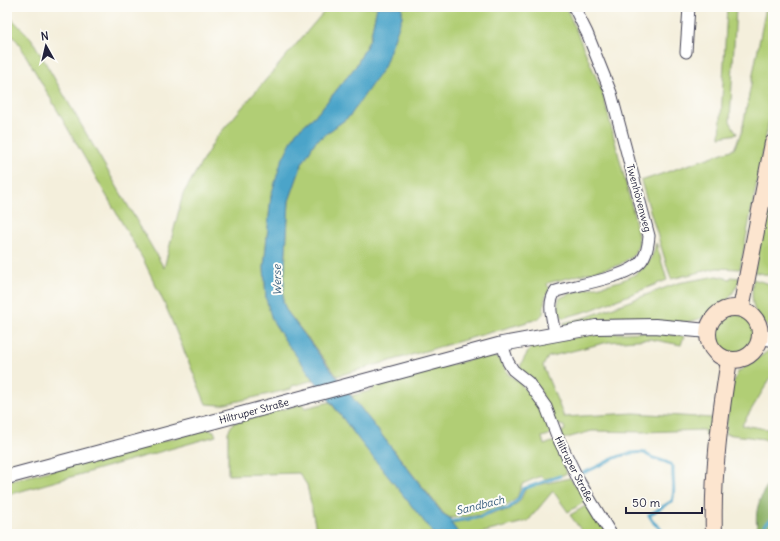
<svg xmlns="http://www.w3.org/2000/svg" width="780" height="541" viewBox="0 0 780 541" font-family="Delius,sans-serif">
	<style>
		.green { fill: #b1ce75; stroke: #6a7858 }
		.forest { fill: #8cb166; stroke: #576a50 }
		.water { fill: #4ca4c9; stroke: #376382 }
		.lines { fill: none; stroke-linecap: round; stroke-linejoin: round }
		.stream { stroke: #4ca4c9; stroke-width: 3 }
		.minor-casing { stroke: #424153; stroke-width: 13 }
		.tertiary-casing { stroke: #424153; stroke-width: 16 }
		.secondary-casing { stroke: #424153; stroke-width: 18 }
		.minor { stroke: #fff; stroke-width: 11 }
		.tertiary { stroke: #fff; stroke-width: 14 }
		.secondary { stroke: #fce5cf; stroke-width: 16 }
		.labels { text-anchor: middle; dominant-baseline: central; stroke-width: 4; stroke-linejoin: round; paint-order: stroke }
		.street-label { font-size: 10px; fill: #22223b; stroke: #fdfcf7 }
		.water-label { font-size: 11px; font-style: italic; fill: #355c7b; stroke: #fdfcf7 }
	</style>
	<rect width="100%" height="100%" fill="#fdfcf7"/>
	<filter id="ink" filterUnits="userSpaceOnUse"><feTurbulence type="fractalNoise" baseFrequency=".025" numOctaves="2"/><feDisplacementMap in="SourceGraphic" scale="8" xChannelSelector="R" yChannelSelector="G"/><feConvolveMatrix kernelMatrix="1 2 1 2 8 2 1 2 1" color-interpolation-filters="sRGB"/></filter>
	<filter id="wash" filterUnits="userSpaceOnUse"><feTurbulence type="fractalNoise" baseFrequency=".012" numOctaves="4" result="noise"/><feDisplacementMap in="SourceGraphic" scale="16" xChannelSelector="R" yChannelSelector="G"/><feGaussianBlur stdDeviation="0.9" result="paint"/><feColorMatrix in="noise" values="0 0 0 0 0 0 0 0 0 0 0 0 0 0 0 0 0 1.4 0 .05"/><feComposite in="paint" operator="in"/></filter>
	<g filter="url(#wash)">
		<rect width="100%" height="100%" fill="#f4efdc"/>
		<path class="green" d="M328,7H377L370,39L356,66L318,113L296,132L271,196L264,267L266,299L314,380L292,386L291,389L221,405L206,404L166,307L144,261L18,42L7,31V14L31,38L164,268L183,194L216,138Z
			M402,7H566L602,91L634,215L639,243L633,256L619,265L548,283L547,285L550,289C543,298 545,304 543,314L538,319L337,376L286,310L283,301L289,201L302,164L315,142L350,116L402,17Z
			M727,7H736L730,121L737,134L720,137Z
			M766,7H773V100L740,269L717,268L671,279L641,181L734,149L742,131Z
			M773,176V276L754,272Z
			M656,243L667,280L591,310L563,318C558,313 556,304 560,298C593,281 648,290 656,243Z
			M717,276L730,279L731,277L740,278C730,304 712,319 684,322L567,326L563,323L587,317L678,283Z
			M753,279L773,285V329C751,318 751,301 753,279Z
			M714 334a20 20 0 1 1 40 0a20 20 0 1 1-40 0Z
			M649,332L684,336L681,345L650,339L608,342L548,357L543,366L564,417L634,413L712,418L711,435H705L704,430L642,432L592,431L563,439L561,432L565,430L564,426L556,424L541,392L533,379L520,368C520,365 529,349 532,347C537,344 545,343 550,342C583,334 616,333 649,332Z
			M771,349H773V374L742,425L773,430V445L764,439L725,434L732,386L738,372Z
			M489,355L499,359L508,374L519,382L530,395L540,408L551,433L549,435L542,437L544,445L552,442L555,443L567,474L544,479L541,476L522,484L517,498L508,505L493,509L481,515L465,517L450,518L444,514L351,396L373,390V384Z
			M330,402L434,534H317L307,485L299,473L228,475V432L233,423L302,404L305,408Z
			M208,429L214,431L216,436L7,495V482Z
			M570,478L586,501L568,512L553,491L528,521L477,534H459L451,523L482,518L495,512L508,511L520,501L525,490L529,487Z
			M589,504L608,534H584L570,515Z"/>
		<path class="forest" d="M773,476V534H758C753,510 760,496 773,476Z"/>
		<path class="water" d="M377,7H402V17L384,67L350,116L315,142L302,164L289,201L283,301L286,310L321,357L443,514L450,518L451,523L459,534H434L359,440L286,342L272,320L266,299L264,267L271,196L281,162L296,132L318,113L356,66L370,39Z"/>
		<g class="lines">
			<path class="stream" d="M583,473C604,465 621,450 645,453C652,461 666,458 673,467C672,479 676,490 672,501L649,515L654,523L667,534
				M448,522L481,517L495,510L508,509L518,500L523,489L560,476
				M760,534L765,524L773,518"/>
		</g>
	</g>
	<g filter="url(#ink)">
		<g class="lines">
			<g class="minor-casing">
				<path id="minor" d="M686,52L689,7
					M555,334C553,320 546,303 556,291C577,285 620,278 636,266C646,259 648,247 649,236L611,93L587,33L574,7
					M502,344L508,362L513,370L528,382L546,407L557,436L580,483L611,534"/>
			</g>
			<g class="tertiary-casing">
				<path id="tertiary" d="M760,337L773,339
					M7,477L502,344L596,327L655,326L708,331"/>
			</g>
			<g class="secondary-casing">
				<path id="secondary" d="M708 334a26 26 0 1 1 52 0a26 26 0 1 1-52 0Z
					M741,309L773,143
					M714,534C712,476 720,417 729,360"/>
			</g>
			<use href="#minor" class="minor"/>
			<use href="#tertiary" class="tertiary"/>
			<use href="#secondary" class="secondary"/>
		</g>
	</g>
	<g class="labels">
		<g class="street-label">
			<text transform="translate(639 198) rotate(75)">Twenhövenweg</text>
			<text transform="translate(254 411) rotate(-15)">Hiltruper Straße</text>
			<text transform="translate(574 469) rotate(63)">Hiltruper Straße</text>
		</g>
		<g class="water-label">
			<text transform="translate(277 280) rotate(-91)">Werse</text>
			<text transform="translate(480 505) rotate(-14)">Sandbach</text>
		</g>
	</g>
	<rect width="780" height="541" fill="none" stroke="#fdfcf7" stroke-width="24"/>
	<g transform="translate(46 46) rotate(352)" stroke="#fdfcf7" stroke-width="3" paint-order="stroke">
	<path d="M0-3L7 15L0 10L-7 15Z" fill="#22223b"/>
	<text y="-6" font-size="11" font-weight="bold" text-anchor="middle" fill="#22223b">N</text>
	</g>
	<path d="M626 507v6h76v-6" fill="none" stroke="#22223b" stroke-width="2"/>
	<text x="632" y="507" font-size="12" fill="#22223b" stroke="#fdfcf7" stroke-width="3" paint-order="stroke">50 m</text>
</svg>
